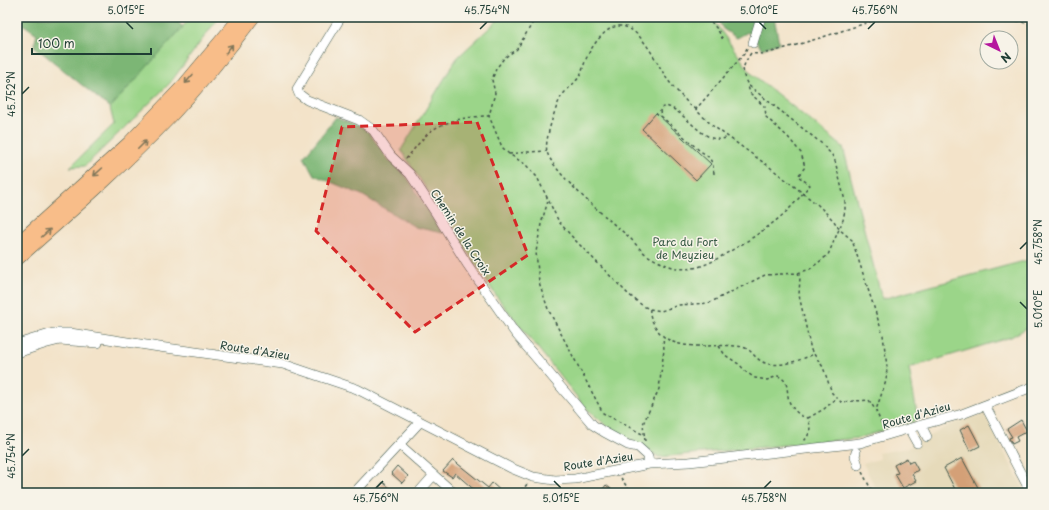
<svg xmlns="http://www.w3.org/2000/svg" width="1049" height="510" viewBox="0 0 1049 510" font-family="'Playpen Sans',sans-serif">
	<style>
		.built { fill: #e6daba }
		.green { fill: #9bd589; stroke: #5d895e }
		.forest { fill: #7cb675; stroke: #4e7a54 }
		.building { fill: #d4a077 }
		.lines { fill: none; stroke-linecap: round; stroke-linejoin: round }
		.minor-casing { stroke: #3f564a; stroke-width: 10 }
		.highway-casing { stroke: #3f564a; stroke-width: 14 }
		.path { stroke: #3f564a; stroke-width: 1.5; stroke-dasharray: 3 3; stroke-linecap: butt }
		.minor { stroke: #fff; stroke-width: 9 }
		.highway { stroke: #f8bd89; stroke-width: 13 }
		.oneway { stroke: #81775a }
		.marked { fill: #d62828; fill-opacity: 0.2; stroke: #d62828; stroke-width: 3; stroke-dasharray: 8 5; stroke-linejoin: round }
		.ticks { fill: none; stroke: #1f3d34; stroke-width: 1.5 }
		.labels { text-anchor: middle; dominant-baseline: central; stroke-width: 3; stroke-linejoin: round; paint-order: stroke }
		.street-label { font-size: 11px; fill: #1f3d34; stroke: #f7f3e8 }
		.park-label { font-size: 11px; fill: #385b45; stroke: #f7f3e8 }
		.neatline { fill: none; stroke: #1f3d34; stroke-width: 1.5 }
		.ticks-label { font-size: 10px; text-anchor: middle; fill: #1f3d34 }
	</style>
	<rect width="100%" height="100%" fill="#f7f3e8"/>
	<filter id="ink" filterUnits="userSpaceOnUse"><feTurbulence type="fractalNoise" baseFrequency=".025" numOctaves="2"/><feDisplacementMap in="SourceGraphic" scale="8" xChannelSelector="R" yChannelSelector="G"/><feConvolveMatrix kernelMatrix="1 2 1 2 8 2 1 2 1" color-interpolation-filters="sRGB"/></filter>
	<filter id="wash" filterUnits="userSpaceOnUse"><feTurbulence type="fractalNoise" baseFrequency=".012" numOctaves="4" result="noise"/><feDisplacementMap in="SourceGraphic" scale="16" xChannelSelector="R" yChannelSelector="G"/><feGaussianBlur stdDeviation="0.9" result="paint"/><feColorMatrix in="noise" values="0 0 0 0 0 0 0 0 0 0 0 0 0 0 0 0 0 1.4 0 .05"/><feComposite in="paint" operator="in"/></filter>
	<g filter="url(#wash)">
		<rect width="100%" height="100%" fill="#f3e3c9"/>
		<path class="built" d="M984,414L1026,493H878L863,463L880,459L878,453L908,448L951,424Z"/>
		<path class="green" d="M191,17H219L170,83L85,166L70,167L114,124L110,108Z
			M501,17H711L751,73L843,147L882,299L1032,259V325L1011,337L909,368L918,420L859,438L659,457L609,428L585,407L497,297L401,150L457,58Z"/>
		<path class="forest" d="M17,17H173L183,27L110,108L34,46L37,34L17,20Z
			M716,17H774L779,43L762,49L748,32L737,38L723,29Z
			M336,117L367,130L388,159L407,177L442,233L415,227L362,195L314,175L304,157Z"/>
		<g id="blocks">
			<path class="building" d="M656,113L711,164L696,180L642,129Z
				M1021,420L1027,431L1016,437L1018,441L1012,444L1009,438L1012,437L1007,429Z
				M969,425L980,446L970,451L960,430Z
				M907,458L909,463L913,461L918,470L912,474L916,481L903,488L895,474L898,473L894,465Z
				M962,458L981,493H957L944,468Z
				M453,460L488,488L492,483L503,493H478L455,473L452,477L443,471Z
				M397,466L408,476L402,483L391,473Z
				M383,482L395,493H379L376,490Z
				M606,485L616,493H600Z"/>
		</g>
	</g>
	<g filter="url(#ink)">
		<use href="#blocks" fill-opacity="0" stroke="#3f564a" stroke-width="1"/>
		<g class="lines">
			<g class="minor-casing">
				<path id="minor" d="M341,17L297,89L299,94L307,100L359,120L373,130L391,156L410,174L435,212L467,264L515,333L593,425L604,432L628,445L638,447L648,456L649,464
					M753,43L761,17
					M17,344L53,333H70L159,347L283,364L357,389L511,468L533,477L555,480L575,479L649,464L689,462L860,443L921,425L962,414L1032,387
					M17,353L44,344L60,340L98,343
					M985,405L1028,487
					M921,425L927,437
					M912,434L917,443
					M400,445L454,493
					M856,452L855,456L858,465
					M354,493L420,422
					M418,493L434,475"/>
			</g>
			<g class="highway-casing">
				<path id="highway" d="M17,244L129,143L185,84L241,17
					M17,259C69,213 122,167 170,117C200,85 227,52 253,17"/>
			</g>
			<path class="path" d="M536,17L517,49L504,58L496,69L492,80L495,93L489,116L502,147L509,154L525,164L537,177L559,222L575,240L628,294L643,306L650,309L661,311L679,305L709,303L765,275L798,273L810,269L828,255L843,220L845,210V201L835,161L832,155L821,143L748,85C740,71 743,65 751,53C764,56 780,49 793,46C824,37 854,27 884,17
				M707,17L718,30L723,40
				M1005,17L1032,25
				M747,48L744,54L696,109L697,111L713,126L767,165L818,205L834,221L839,229L852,240L883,335L887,367L886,381L876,410
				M696,109L691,106C683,98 674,88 667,79C657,64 642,28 621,26C606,25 592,46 587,57C584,63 583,69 581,74C576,83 566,89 561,97C555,108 544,141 547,152C552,169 591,205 606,217C613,224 621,230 629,237C633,241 637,246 641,250C648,257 659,262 667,265C693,276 713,261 734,249C753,238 772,225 788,210C796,202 803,193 810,185L798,176L805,167L801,153L788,137L766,117L765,107L750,93L748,86
				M509,154L528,152L547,151
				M406,159C412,152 426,133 434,129C449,120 471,116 489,116
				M714,174C713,162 711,157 700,151L661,116L660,111L661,108L665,106C686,109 704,149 728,137
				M548,201L541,224L536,252L539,282L548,309L603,413L644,435
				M798,273L800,277L799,295L811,350L823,367L832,393L841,402L869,400L876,411L883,427
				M650,309C649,315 652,321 655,326C671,355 710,343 736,346C752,347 751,355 761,361C775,370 801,360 814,354
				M719,346L725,355L740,365L746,372L755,378L767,380L778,376C790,381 786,391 789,401C792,409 800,417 808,418C811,427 811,433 804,441
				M808,418L824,409L837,398
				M645,441L643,424L659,389L664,349L663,337
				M862,472L873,493
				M621,478L631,493
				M515,493L524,488L528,483"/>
			<use href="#minor" class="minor"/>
			<use href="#highway" class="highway"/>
		</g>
		<defs><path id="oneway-shaft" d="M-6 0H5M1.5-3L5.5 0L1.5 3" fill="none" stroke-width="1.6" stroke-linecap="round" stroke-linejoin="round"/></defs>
		<g class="oneway">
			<use href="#oneway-shaft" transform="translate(229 49) rotate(-52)"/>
			<use href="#oneway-shaft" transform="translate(189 79) rotate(131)"/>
			<use href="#oneway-shaft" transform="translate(142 145) rotate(-45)"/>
			<use href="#oneway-shaft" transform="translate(98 172) rotate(138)"/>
			<use href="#oneway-shaft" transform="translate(46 233) rotate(-42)"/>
		</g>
	</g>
	<path class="marked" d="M477,122L528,255L415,332L316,231L342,127Z"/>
	<path class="ticks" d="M126,22L133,29M759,22L766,29M480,29L487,22M868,29L875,22M22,94L29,87M1020,249L1027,242M1020,302L1027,309M22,456L29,449M554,481L561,488M376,488L383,481M764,488L771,481"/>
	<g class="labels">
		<g class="street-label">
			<text transform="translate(461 232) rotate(57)">Chemin de la Croix</text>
			<text transform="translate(255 350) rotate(9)">Route d'Azieu</text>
			<text transform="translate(916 415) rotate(-16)">Route d'Azieu</text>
			<text transform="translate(598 461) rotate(-9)">Route d'Azieu</text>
		</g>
		<g class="park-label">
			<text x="685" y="241">Parc du Fort<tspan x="685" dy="13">de Meyzieu</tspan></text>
		</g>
	</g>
	<rect width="1049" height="510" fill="none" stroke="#f7f3e8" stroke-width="44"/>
	<g transform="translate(999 50) rotate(137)"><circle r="19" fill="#f7f3e8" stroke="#a1aaa0"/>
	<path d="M0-3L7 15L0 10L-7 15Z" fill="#b5179e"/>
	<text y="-6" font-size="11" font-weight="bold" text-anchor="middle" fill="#1f3d34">N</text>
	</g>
	<path d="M32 48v6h119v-6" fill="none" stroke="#1f3d34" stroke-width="2"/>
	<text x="38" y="48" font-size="12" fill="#1f3d34" stroke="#f7f3e8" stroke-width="3" paint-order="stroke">100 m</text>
	<rect x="22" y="22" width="1005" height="466" class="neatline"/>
	<g class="ticks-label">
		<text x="126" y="14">5.015°E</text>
		<text x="487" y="14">45.754°N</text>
		<text x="759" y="14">5.010°E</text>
		<text x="875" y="14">45.756°N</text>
		<text transform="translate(11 94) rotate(-90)" y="4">45.752°N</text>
		<text transform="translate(1038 242) rotate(-90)" y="4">45.758°N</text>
		<text transform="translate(1038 309) rotate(-90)" y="4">5.010°E</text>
		<text transform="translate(11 456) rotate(-90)" y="4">45.754°N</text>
		<text x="376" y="502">45.756°N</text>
		<text x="561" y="502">5.015°E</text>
		<text x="764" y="502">45.758°N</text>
	</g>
</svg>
